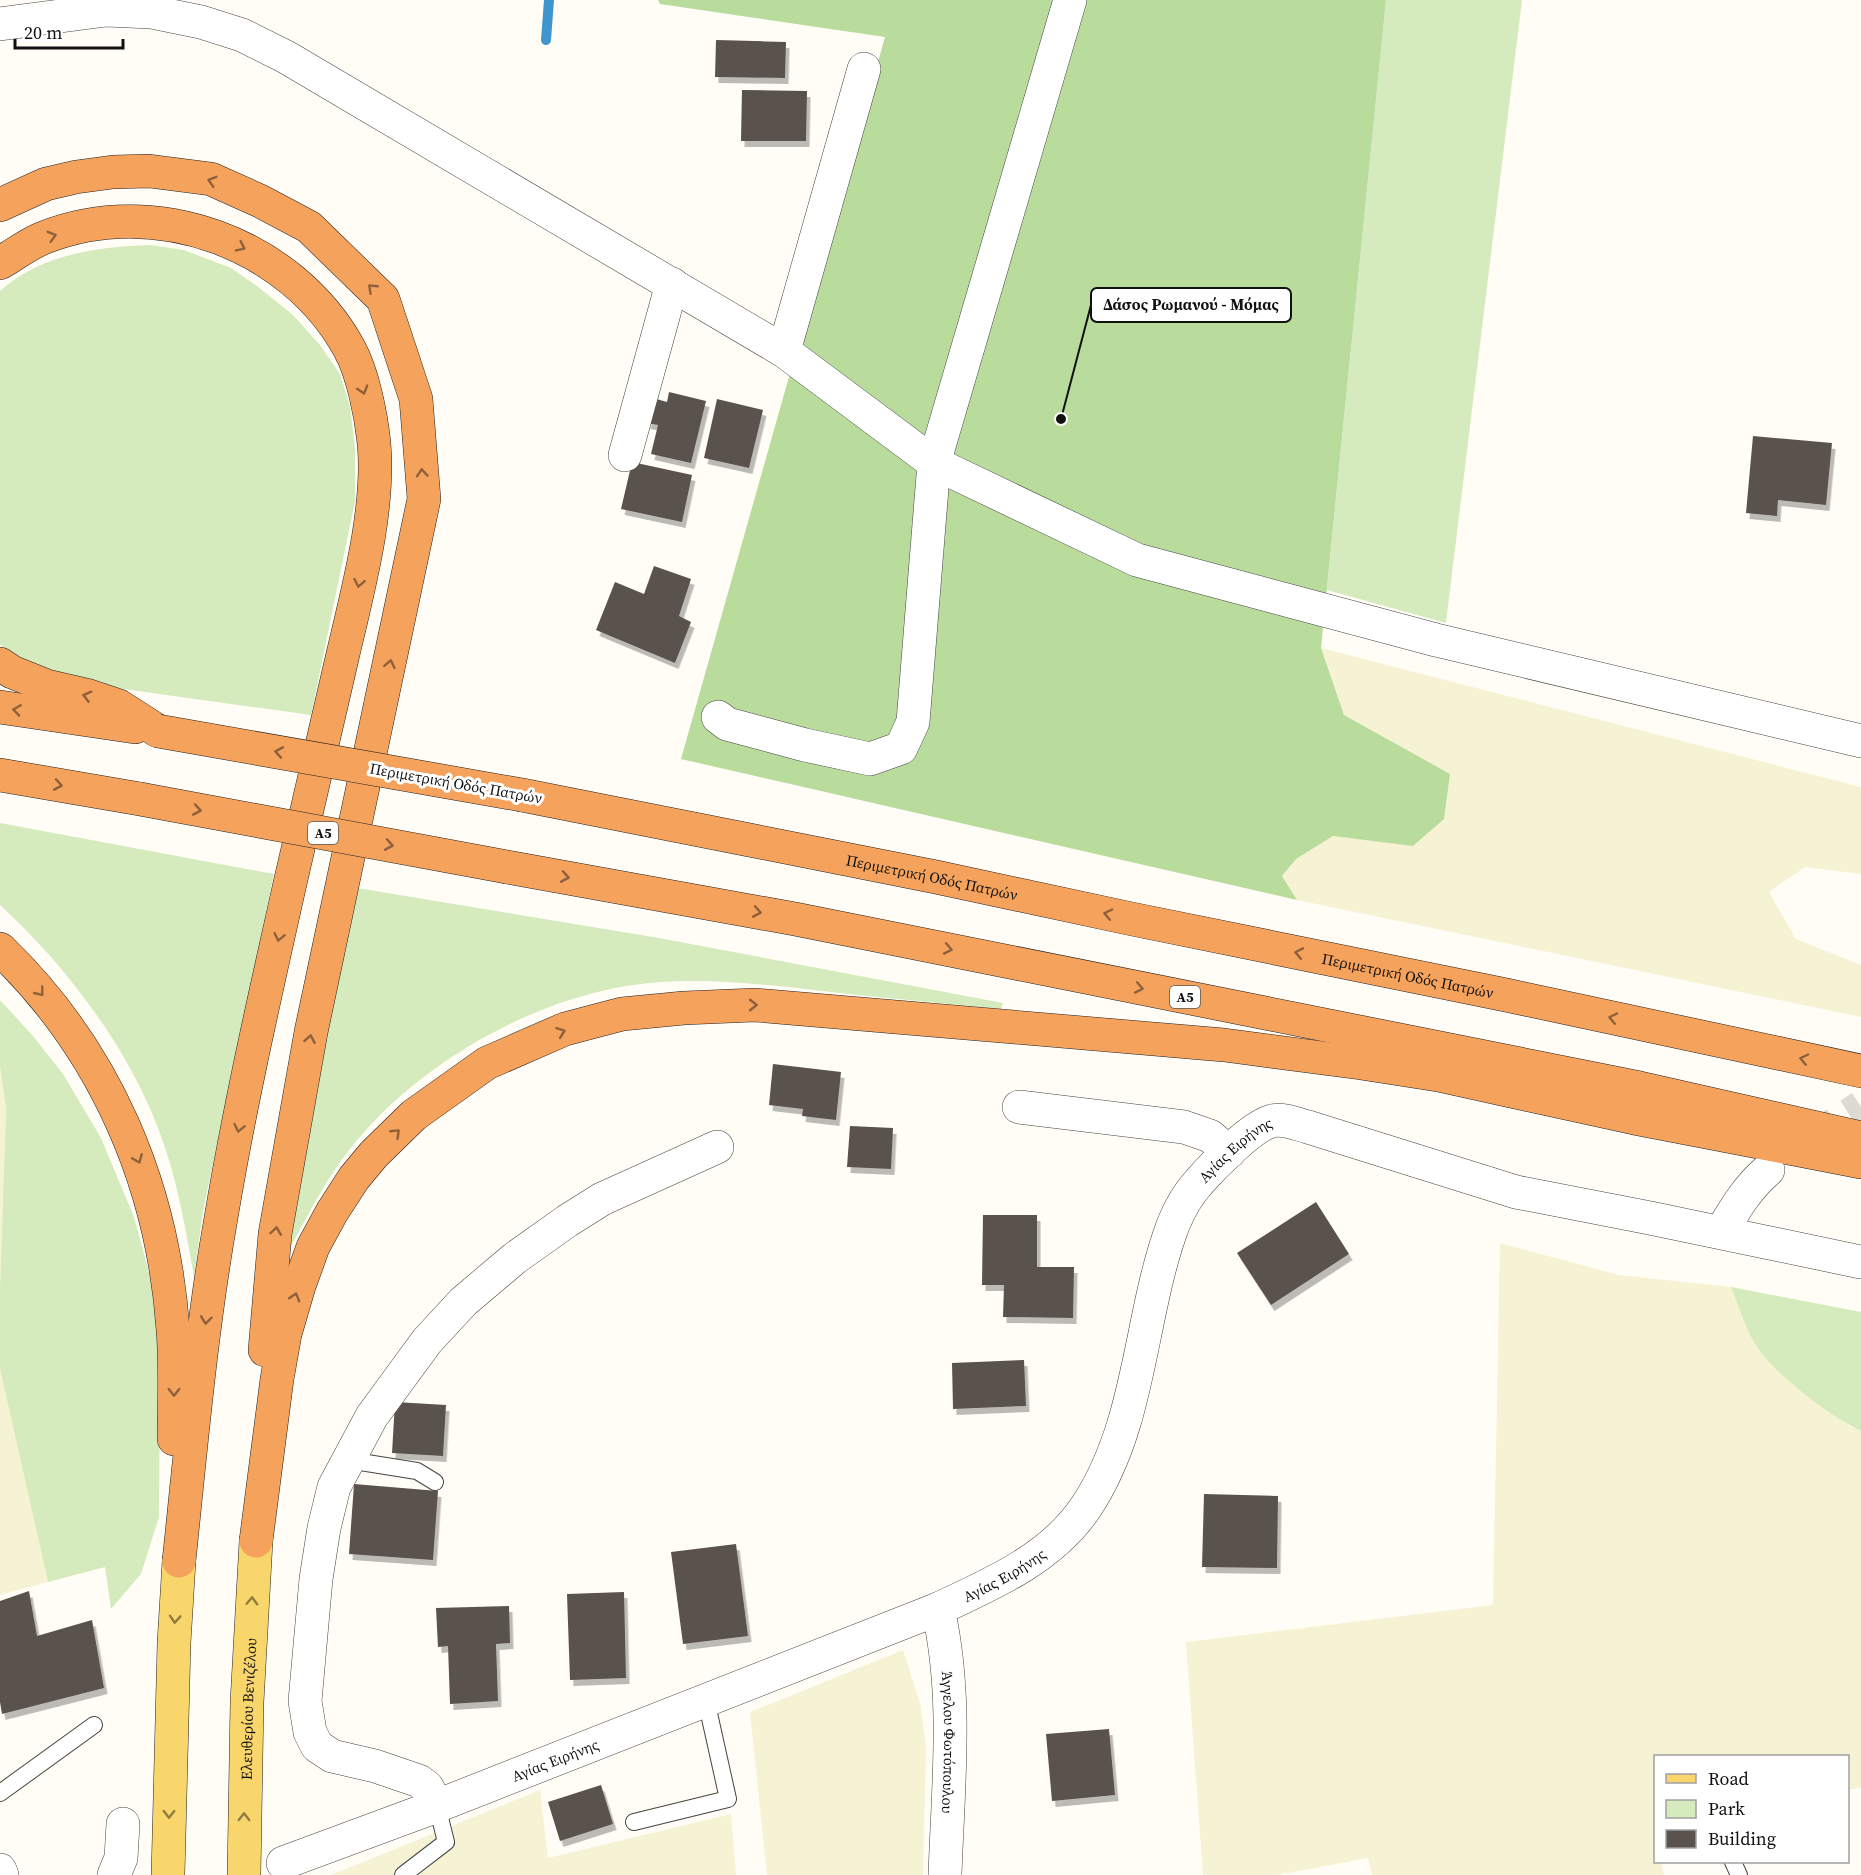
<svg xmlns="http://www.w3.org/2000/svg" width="1861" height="1875" viewBox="0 0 1861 1875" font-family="'Source Serif 4',serif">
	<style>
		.farmland { fill: #f6f3d4 }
		.green { fill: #d5ebbd }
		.forest { fill: #b9dc9c }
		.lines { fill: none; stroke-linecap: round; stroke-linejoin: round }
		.stream { stroke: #3f96cf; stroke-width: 10 }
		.building { fill: #5a524d; filter: url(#shadow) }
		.tertiary-tunnel { stroke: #dbdad3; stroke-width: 33; stroke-dasharray: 33 16; stroke-linecap: butt }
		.service-casing { stroke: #444; stroke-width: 18 }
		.minor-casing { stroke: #444; stroke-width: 34 }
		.tertiary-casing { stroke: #444; stroke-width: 34 }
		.primary-casing { stroke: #222; stroke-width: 34 }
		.motorway-casing { stroke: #222; stroke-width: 34 }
		.service { stroke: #fff; stroke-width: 16 }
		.minor { stroke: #fff; stroke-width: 33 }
		.tertiary { stroke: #fff; stroke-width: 33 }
		.primary { stroke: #f9d66b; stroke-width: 33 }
		.motorway { stroke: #f5a25d; stroke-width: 33 }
		.motorway-bridge-casing { stroke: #222; stroke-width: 34; stroke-linecap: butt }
		.motorway-bridge { stroke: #f5a25d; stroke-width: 33 }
		.oneway { stroke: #8e613b }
		.oneway2 { stroke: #917d42 }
		.labels { text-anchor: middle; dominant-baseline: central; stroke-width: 6; stroke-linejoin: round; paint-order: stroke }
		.shield { fill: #fff; stroke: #585858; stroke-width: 1.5 }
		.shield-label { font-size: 14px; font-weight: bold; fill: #111 }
		.street-label { font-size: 15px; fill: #111; stroke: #fff }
		.leader { fill: none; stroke: #111; stroke-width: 2 }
		.callout-dot { fill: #111; stroke: #fff; stroke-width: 2 }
		.callout { fill: #fff; stroke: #111; stroke-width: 2 }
		.callout-label { font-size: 16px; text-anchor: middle; font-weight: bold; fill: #111 }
	</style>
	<defs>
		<filter id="shadow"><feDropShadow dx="3.5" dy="6" stdDeviation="0" flood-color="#0004"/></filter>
	</defs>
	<rect width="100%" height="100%" fill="#fffdf5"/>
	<path class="farmland" d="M1321,648L1861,787V874L1805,867L1769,892L1796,939L1861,965V1017L1297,900L1282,876L1296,859L1333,836L1413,845L1449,774L1344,715Z
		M0,1067L6,1109L0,1288Z
		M1500,1243L1619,1275L1731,1287L1756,1347L1849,1426L1861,1431V1788L1848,1790V1756H1656V1862H1661L1664,1875H1372L1368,1858L1277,1875H1203L1186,1642L1493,1605Z
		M0,1369L48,1582L0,1595Z
		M903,1650L920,1703L926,1747L923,1875H767L750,1712Z
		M540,1790L548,1858L731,1814L736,1875H331Z"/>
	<path class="green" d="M1386,0H1522L1446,623L1327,590Z
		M150,245L184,250L231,268L257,286L293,315L320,345L340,374L350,406L355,448V501L311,715L109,687L75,679L30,664L0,645V291C41,254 97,247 150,245Z
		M0,823L274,874L203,1211L194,1277C187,1236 180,1196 168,1157C140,1063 72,971 0,905Z
		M357,888L659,938L1003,1003L1001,1009C953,1004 905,1000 857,995C792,988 727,978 662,982C549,988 419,1060 350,1149C326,1179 309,1213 291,1246L286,1243L313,1099Z
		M0,1000L33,1036L63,1074L101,1138L134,1217L153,1287L160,1367L159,1517L141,1574L111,1609L105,1567L48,1582L0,1369V1288L6,1109L0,1067Z
		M1731,1287L1861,1312V1431C1831,1417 1776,1375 1757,1347C1747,1333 1738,1304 1731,1287Z"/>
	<path class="forest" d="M658,0H1386L1321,648L1344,715L1450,774L1444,819L1413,846L1333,836L1296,859L1282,876L1297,900L681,759L885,37L660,4Z"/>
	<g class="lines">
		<path class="stream" d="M546,40L549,0"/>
	</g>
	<path class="building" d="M716,40L786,42L785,78L715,77Z
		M742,90L807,91L806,141H741Z
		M669,392L706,401L691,463L651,454L658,425L647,423L653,398L667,402Z
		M717,399L763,410L749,468L704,458Z
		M1753,436L1832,443L1826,505L1778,500L1777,516L1746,513Z
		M632,462L692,475L682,522L621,509Z
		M654,566L691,579L679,616L691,622L675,663L596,630L615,582L644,594Z
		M773,1064L841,1072L836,1120L802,1116L803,1109L769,1105Z
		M850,1126L893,1128L891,1169L847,1167Z
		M1316,1202L1349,1254L1271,1305L1237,1253Z
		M983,1215H1037V1267H1074L1073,1318L1003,1317L1004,1285H982Z
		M1024,1360L1026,1406L953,1409L952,1363Z
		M395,1402L446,1405L443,1456L392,1453Z
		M354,1484L438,1491L433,1560L349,1554Z
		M1204,1494L1278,1496L1277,1568L1202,1567Z
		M736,1544L748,1636L683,1644L671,1552Z
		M29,1591L37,1636L92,1620L104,1688L2,1714L0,1702V1601Z
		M624,1592L626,1678L570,1680L567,1594Z
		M509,1606L510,1643L496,1644L498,1701L450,1704L448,1646L438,1647L436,1608Z
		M1109,1729L1115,1795L1052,1801L1046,1734Z
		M601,1785L613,1824L560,1841L548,1802Z"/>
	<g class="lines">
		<path class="tertiary-tunnel" d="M1808,1141L1861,1107"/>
		<g class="service-casing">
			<path id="service" d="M348,1460L417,1471L435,1482
				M0,1793L94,1725
				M634,1822L728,1799L706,1700
				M1733,1862L1739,1875
				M403,1875L446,1842L437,1806"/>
		</g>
		<g class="minor-casing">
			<g id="minor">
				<path d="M784,351L864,69"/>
				<path d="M625,455L672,284"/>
				<path d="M718,717L727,724L805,745L870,759L901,748L913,722L934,463L1070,0"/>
				<path d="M1019,1107L1184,1127L1210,1136L1229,1152"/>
				<path id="s1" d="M938,1609C958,1697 948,1786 945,1875"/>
				<path d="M437,1806L427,1787L419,1781L375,1766L332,1756L317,1746L310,1732L305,1701L316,1579L324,1528L334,1487L372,1416L427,1341L463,1302L515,1258L567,1221L602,1199L717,1147"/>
				<path d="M0,1870L2,1875"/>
				<path d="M114,1875L121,1858L123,1824"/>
			</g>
		</g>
		<g class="tertiary-casing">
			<g id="tertiary">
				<path d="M0,24L106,10L152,12L201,22L242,35L286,57L784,351L934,463L1137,560L1436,640L1861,741"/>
				<path d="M1721,1232C1735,1209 1747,1188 1768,1170"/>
				<path id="s2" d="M283,1863L437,1806L938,1609C992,1584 1052,1558 1086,1507C1142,1423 1139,1316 1173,1225C1179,1210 1188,1194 1199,1182C1213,1166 1252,1126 1272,1121C1283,1118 1297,1124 1308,1127L1516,1192L1650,1218L1861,1262"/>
			</g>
		</g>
		<g class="primary-casing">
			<g id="primary">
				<path d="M168,1875L174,1643L179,1561"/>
				<path id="s3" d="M244,1875L247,1702L256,1541"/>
			</g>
		</g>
		<g class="motorway-casing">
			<g id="motorway">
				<path d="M0,205L46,184L76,177L113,172L149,171L211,179L260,201L309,227L383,299L416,399L424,499L311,1032L275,1234L265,1350"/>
				<path d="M0,263C14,255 28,244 43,238C154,193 291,243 349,348C363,373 371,415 374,443C380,509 358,590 343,654C325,729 308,804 291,879C266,991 240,1104 221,1218C201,1331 191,1447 179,1561"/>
				<path d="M0,664L12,672L47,686L86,695L119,706L158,731"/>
				<path d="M0,707L135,727"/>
				<path d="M0,775L140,799"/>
				<path id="s4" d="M522,795L936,877L1132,919L1506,995L1861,1071"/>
				<path d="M507,867L795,919L1640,1088L1861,1138"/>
				<path d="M0,949C106,1051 163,1185 173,1330C176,1366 174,1403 174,1439"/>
				<path d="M256,1541L277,1379L285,1334L299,1286L313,1247L332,1212L354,1178L374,1154L414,1115L487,1063L565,1029L622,1014L684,1008L755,1005L1224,1045L1361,1063L1438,1075L1634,1118L1861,1162"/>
			</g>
		</g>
		<use href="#service" class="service"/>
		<use href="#minor" class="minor"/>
		<use href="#tertiary" class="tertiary"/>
		<use href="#primary" class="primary"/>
		<use href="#motorway" class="motorway"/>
		<g class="motorway-bridge-casing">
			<path id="motorway-bridge" d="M158,731L522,795
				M140,799L507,867"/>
		</g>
		<use href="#motorway-bridge" class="motorway-bridge"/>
	</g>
	<defs><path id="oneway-chevron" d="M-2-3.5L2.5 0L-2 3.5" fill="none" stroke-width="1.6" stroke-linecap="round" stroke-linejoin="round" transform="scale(1.5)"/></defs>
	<g class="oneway">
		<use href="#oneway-chevron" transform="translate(212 181) rotate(-163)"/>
		<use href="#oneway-chevron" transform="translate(52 236) rotate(-16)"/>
		<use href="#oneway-chevron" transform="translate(241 247) rotate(26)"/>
		<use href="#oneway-chevron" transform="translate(372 288) rotate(-136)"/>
		<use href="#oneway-chevron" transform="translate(363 390) rotate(73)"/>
		<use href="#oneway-chevron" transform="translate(422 473) rotate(-94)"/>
		<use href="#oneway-chevron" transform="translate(359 583) rotate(101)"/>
		<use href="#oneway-chevron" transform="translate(390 664) rotate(-78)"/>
		<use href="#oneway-chevron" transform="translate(87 696) rotate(-165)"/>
		<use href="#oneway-chevron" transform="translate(17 710) rotate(-172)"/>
		<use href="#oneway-chevron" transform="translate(279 752) rotate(-170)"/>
		<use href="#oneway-chevron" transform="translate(58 785) rotate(10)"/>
		<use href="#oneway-chevron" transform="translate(197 810) rotate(10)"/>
		<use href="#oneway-chevron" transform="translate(389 845) rotate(10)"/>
		<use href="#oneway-chevron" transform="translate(565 877) rotate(10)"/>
		<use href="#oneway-chevron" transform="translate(757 912) rotate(10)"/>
		<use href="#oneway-chevron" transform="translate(1108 914) rotate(-168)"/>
		<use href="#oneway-chevron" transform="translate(279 937) rotate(102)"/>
		<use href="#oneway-chevron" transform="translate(948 949) rotate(11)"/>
		<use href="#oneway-chevron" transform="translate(1299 953) rotate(-169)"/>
		<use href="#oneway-chevron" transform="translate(1139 988) rotate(11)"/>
		<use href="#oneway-chevron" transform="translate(40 992) rotate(51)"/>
		<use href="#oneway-chevron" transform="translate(753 1005)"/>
		<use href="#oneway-chevron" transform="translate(1613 1018) rotate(-168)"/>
		<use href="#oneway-chevron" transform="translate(561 1032) rotate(-21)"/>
		<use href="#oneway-chevron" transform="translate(310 1039) rotate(-80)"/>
		<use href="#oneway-chevron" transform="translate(1804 1059) rotate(-168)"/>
		<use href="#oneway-chevron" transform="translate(239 1128) rotate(102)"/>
		<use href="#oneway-chevron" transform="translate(396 1133) rotate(-44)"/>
		<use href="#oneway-chevron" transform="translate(138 1159) rotate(68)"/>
		<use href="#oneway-chevron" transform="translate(276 1231) rotate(-82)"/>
		<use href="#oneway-chevron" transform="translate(295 1297) rotate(-73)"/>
		<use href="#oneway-chevron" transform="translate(206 1320) rotate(97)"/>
		<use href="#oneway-chevron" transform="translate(174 1392) rotate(90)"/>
	</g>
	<g class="oneway2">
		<use href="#oneway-chevron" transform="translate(252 1601) rotate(-88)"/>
		<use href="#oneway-chevron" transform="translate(175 1619) rotate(94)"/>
		<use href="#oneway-chevron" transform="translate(169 1814) rotate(91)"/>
		<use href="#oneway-chevron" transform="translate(244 1817) rotate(-89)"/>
	</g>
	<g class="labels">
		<g class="shield">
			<rect x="308" y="822" width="30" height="22" rx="4.5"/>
			<rect x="1170" y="986" width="30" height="22" rx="4.5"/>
		</g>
		<g class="shield-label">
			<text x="323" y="833">Α5</text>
			<text x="1185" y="997">Α5</text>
		</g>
		<g class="street-label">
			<text transform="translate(456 783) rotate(10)">Περιμετρική Οδός Πατρών</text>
			<text stroke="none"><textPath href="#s4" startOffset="418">Περιμετρική Οδός Πατρών</textPath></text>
			<text stroke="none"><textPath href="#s4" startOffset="904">Περιμετρική Οδός Πατρών</textPath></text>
			<text stroke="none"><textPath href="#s2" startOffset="1281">Αγίας Ειρήνης</textPath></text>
			<text stroke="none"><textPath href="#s2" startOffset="777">Αγίας Ειρήνης</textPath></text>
			<text stroke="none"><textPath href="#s3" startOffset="166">Ελευθερίου Βενιζέλου</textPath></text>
			<text stroke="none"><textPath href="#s1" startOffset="134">Άγγελου Φωτόπουλου</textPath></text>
			<text stroke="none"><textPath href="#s2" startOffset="291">Αγίας Ειρήνης</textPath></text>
		</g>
	</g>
	<path class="leader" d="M1061 419L1091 305"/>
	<circle class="callout-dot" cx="1061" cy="419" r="6"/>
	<rect class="callout" x="1091" y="288" width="200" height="34" rx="6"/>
	<g class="callout-label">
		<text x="1191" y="310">Δάσος Ρωμανού - Μόμας</text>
	</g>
	<rect x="1654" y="1755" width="195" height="108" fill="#ffffff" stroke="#a0a0a0" stroke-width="1.5"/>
	<rect x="1666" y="1774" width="30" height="9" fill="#f9d66b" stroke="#a0a0a0" stroke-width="1.5"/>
	<text x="1708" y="1785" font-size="18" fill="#111111">Road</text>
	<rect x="1666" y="1800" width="30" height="18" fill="#d5ebbd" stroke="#a0a0a0" stroke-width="1.5"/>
	<text x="1708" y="1815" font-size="18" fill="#111111">Park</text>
	<rect x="1666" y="1830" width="30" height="18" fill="#5a524d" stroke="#a0a0a0" stroke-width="1.5"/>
	<text x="1708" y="1845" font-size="18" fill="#111111">Building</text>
	<path d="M15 39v9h108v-9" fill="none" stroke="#111111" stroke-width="3"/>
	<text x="24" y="39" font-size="18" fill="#111111" stroke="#ffffff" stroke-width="4.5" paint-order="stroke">20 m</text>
</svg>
